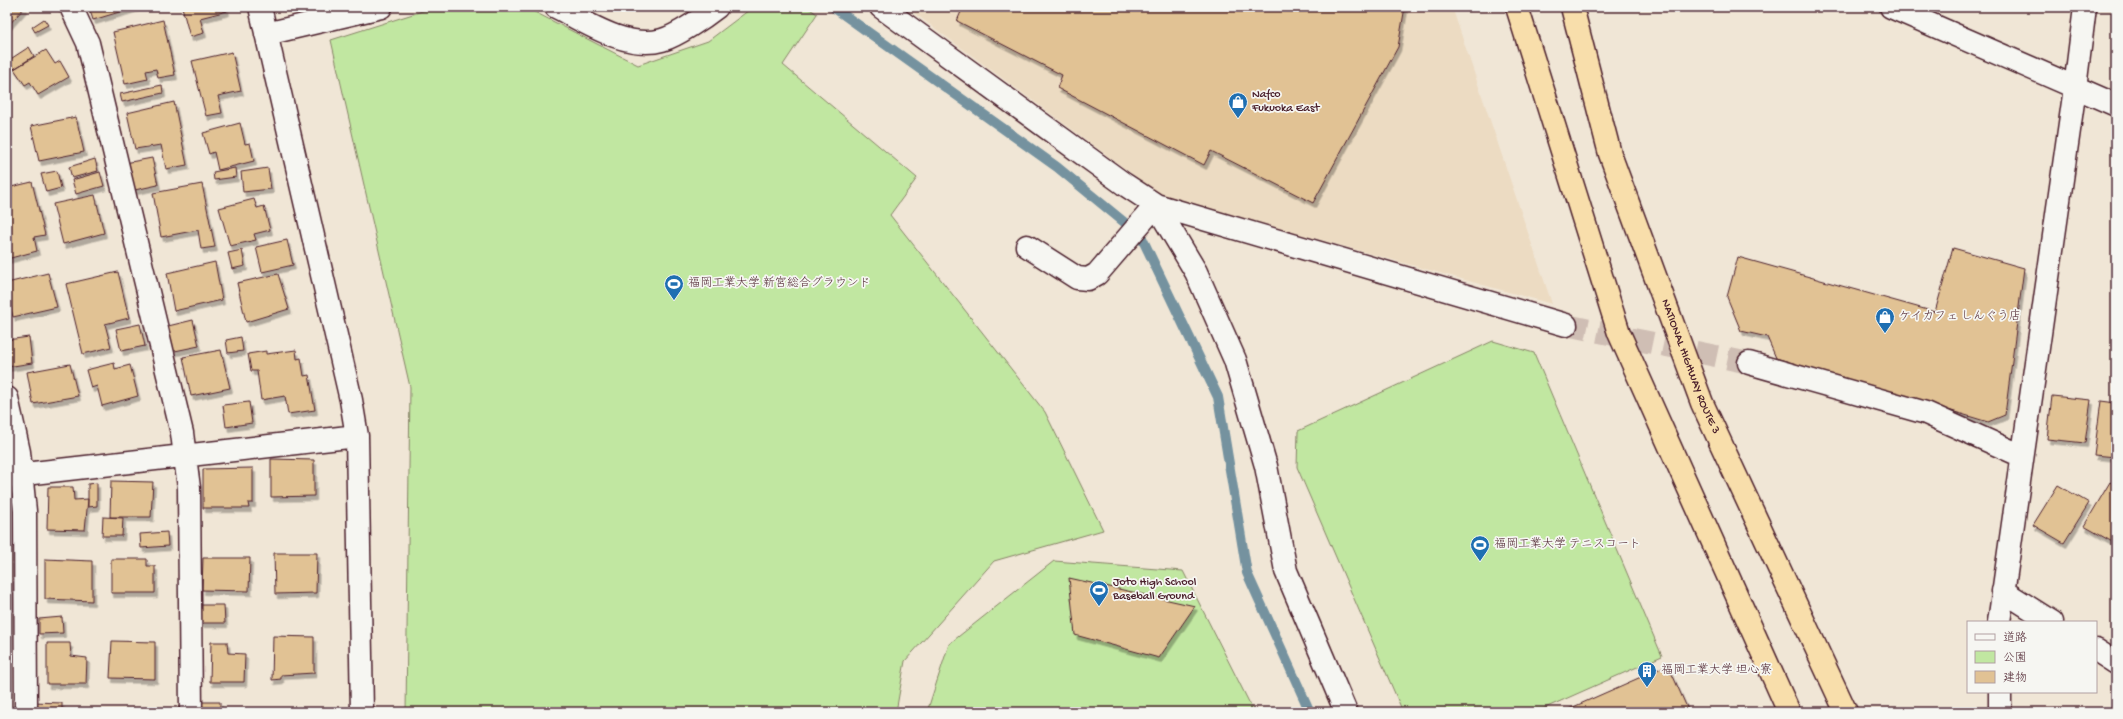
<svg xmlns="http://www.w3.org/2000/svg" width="2123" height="719" viewBox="0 0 2123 719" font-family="'Gochi Hand','Klee One',sans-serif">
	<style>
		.built { fill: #ecdbc2 }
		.green { fill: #c1e7a1; stroke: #868366 }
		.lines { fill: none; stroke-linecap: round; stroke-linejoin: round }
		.stream { stroke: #74929f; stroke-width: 10 }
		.building { fill: #e1c294; stroke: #4a1f2b; filter: url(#shadow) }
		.minor-tunnel { stroke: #cfbeb4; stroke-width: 22; stroke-dasharray: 22 11; stroke-linecap: butt }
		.minor-casing { stroke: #4a1f2b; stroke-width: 25 }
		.trunk-casing { stroke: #4a1f2b; stroke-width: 25 }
		.minor { stroke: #f6f6f2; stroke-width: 22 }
		.trunk { stroke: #f8deab; stroke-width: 22 }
		.labels { text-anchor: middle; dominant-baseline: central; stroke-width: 3.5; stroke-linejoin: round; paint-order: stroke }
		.poi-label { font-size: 12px; fill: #4a1f2b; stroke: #f6f6f2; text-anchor: start }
		.street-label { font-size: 12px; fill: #4a1f2b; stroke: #f6f6f2 }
	</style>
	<defs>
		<filter id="shadow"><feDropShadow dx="2.5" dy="4.5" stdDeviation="0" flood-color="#0004"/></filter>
	</defs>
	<rect width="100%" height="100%" fill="#f0e6d6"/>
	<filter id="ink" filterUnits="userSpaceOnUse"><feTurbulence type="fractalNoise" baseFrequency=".025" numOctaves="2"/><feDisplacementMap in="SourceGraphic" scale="8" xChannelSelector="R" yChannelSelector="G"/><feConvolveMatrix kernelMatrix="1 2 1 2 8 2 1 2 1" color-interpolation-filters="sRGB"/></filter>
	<g filter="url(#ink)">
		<path class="built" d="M906,7H1452L1552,304L1162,196Z"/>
		<path class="green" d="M435,7H525L638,65L708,41L753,7H807L817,14L783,65L917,178L890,215L1045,412L1103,530L994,561L905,661L896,712H406L410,387L331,40Z
			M1493,341L1534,353L1662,656L1536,712H1403L1297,467L1298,431Z
			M1054,561L1183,571L1254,712H927L949,644Z"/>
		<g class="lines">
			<path class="stream" d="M833,7L1057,167L1141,236L1218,397L1247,573L1310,712"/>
		</g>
		<path class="building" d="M7,7H25L7,27Z
			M89,7H136L93,20Z
			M182,7H226L227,11L200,18L204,33L190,37Z
			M963,7H1405L1398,47L1313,203L1211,151L1204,165L1057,88L1062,75L957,21Z
			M44,19L48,25L35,32L32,27Z
			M163,20L175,75L158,78L156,69L146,71L148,79L125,84L113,32Z
			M29,47L34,56L14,69L9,60Z
			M46,50L55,64L60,61L69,77L38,95L30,82L25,85L14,69Z
			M232,52L241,91L218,96L222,113L206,116L192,61Z
			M162,85L163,93L122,102L120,94Z
			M174,102L187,165L166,169L161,145L135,149L127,113Z
			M76,117L84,152L39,161L31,126Z
			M240,123L245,144L250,143L254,161L218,170L214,152L209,154L203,133Z
			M152,158L158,185L130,191L125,163Z
			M95,159L98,171L72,178L69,167Z
			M235,168L236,177L214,180L213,172Z
			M268,168L271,189L243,192L241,172Z
			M57,171L61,188L46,192L41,174Z
			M100,172L104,186L76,194L72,180Z
			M32,182L45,235L34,237L37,251L7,259V188Z
			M202,184L215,247L201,249L198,230L161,237L153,193Z
			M95,195L104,233L63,244L53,204Z
			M254,199L257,208L264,206L270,230L254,234L256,240L230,246L219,208Z
			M287,240L293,265L262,272L256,247Z
			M1953,248L2024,268L2005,415L1988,422L1776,358L1767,337L1741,331L1727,297L1738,257L1935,312Z
			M242,250L245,266L232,269L228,253Z
			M215,262L222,300L174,311L167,273Z
			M118,272L129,318L105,324L111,347L83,354L66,284Z
			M48,273L57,307L13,317L7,292V283Z
			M278,274L289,309L246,322L237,283Z
			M193,320L199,346L170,352L164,327Z
			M140,324L145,346L121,351L116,329Z
			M29,337L32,363L7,367V340Z
			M241,337L243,351L228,353L226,340Z
			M221,350L230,388L191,396L183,357Z
			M296,350L297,359L301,358L304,376L309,375L315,410L288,414L285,396L261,400L257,371H251L248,354L266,351V354Z
			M114,363L115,369L130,365L138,396L102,406L97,386L91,388L86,370Z
			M70,364L78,396L33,404L27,372Z
			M2052,396L2091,400L2085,443L2047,439Z
			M2101,401L2116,403V457L2094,455Z
			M249,402L252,423L226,427L223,405Z
			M271,459L314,460V496L271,497Z
			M253,468V503H248L249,508H203V469Z
			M111,481L153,482L151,517H110Z
			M2110,482L2116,485V544L2084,526Z
			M97,483V506L88,507V484Z
			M2058,485L2089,503L2064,543L2033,525Z
			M48,487H73L74,500L88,499L85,530L47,529Z
			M103,517L123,518L122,536H102Z
			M167,532L168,546L141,548L140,534Z
			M274,553H317L316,593L275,594Z
			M203,558H250L249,591L202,590Z
			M45,559L92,561V601L45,599Z
			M111,559H147V566H155V593H111Z
			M1069,578L1195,606L1159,658L1075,635Z
			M199,605H224L225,623H200Z
			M62,617L63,633L39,634V619Z
			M273,636L314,637V673L281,675V679L272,680Z
			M112,641L155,642V679L110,678Z
			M211,642H227L228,653L245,654L244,682H210Z
			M47,643H70L71,656L87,658L86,684H47Z
			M1668,665L1689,712H1562Z
			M33,702L62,703V712H33Z
			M201,702H220V711H201Z"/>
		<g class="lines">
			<path class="minor-tunnel" d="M1566,325L1749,363"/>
			<g class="minor-casing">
				<path id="minor" d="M71,7L88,43L182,433L189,488L191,712
					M260,7L351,400L357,436L362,712
					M556,7C585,22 627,50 662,40C677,36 704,17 717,7
					M881,7L1124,184L1156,205L1566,325
					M1891,7L2116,105
					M266,34L381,7
					M1156,205L1196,272L1235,360L1266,466L1286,571L1346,712
					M1027,246L1077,278L1088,279L1097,274L1156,205
					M1749,363L1926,413L2022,456
					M7,398L19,452L25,511L26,712
					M7,476L357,436
					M2003,591L2052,622
					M1999,622L2075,88L2085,7
					M2096,650L2116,663
					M2000,692V712"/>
			</g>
			<g class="trunk-casing">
				<g id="trunk">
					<path d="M1517,7L1619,333L1789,712"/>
					<path id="s1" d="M1572,7L1610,154L1702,403L1846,712"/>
				</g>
			</g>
			<use href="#minor" class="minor"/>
			<use href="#trunk" class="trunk"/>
		</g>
	</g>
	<defs>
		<g id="shop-pin" transform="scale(1)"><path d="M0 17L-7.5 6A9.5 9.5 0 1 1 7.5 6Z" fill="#1f6fb2" stroke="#f6f6f2"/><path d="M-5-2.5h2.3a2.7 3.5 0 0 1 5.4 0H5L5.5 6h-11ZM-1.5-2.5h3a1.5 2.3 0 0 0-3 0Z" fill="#fff"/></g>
		<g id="stadium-pin" transform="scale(1)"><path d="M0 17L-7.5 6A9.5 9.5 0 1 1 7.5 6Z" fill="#1f6fb2" stroke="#f6f6f2"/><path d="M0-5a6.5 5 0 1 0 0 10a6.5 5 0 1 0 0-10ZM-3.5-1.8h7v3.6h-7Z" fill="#fff"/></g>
		<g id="building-pin" transform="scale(1)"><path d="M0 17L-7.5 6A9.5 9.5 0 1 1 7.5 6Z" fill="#1f6fb2" stroke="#f6f6f2"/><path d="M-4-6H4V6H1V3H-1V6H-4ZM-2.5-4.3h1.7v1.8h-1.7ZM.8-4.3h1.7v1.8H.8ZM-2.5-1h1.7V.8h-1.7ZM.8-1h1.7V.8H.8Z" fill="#fff"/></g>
	</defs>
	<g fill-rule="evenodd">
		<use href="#shop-pin" x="1238" y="102"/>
		<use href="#stadium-pin" x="674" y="284"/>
		<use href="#shop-pin" x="1885" y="317"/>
		<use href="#stadium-pin" x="1480" y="545"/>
		<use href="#stadium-pin" x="1099" y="590"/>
		<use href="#building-pin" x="1647" y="671"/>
	</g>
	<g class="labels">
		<g class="poi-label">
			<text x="1252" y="95">Nafco<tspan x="1252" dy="14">Fukuoka East</tspan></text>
			<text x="688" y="284">福岡工業大学 新宮総合グラウンド</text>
			<text x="1899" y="317">ケイカフェ しんぐう店</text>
			<text x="1494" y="545">福岡工業大学 テニスコート</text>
			<text x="1113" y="583">Joto High School<tspan x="1113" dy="14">Baseball Ground</tspan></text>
			<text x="1661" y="671">福岡工業大学 坦心寮</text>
		</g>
		<g class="street-label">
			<text stroke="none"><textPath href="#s1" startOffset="379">NATIONAL HIGHWAY ROUTE 3</textPath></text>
		</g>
	</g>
	<rect width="2123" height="719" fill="none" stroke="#f6f6f2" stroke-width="24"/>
	<rect x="12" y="12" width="2099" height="695" fill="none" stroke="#4a1f2b" stroke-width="1.5" filter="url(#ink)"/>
	<rect x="1967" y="621" width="130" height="72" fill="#f6f6f2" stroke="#b1a0a2"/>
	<rect x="1975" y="634" width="20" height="6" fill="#f6f6f2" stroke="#b1a0a2"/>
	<text x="2003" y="641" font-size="12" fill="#4a1f2b">道路</text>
	<rect x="1975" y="651" width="20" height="12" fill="#c1e7a1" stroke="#b1a0a2"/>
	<text x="2003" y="661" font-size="12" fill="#4a1f2b">公園</text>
	<rect x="1975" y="671" width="20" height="12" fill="#e1c294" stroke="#b1a0a2"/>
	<text x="2003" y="681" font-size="12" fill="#4a1f2b">建物</text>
</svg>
